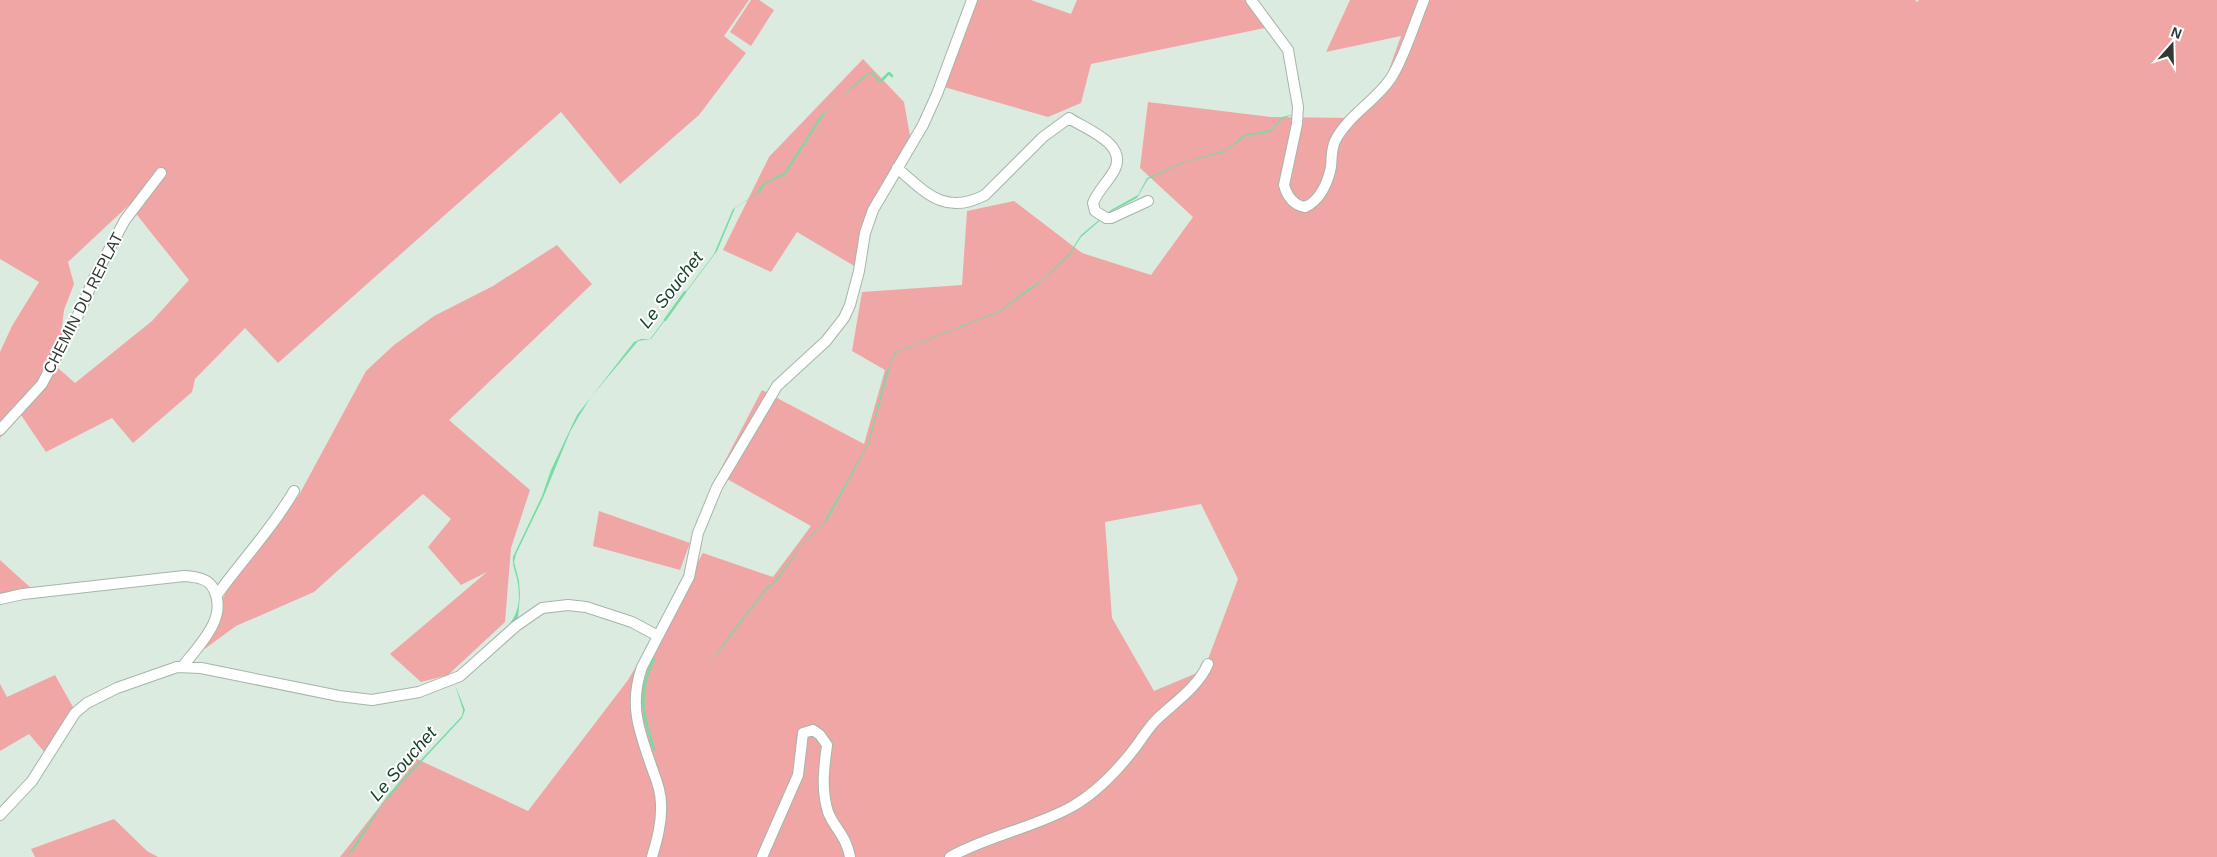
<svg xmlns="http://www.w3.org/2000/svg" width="2217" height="857" viewBox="0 0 2217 857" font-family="Helvetica,sans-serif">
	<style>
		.green { fill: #f1a6a6; fill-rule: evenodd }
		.water { fill: #75dca2 }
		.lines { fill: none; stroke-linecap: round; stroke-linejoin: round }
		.stream { stroke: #75dca2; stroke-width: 2.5 }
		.minor-casing { stroke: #a6b5ab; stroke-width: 12 }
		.minor { stroke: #fff; stroke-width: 10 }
		.labels { text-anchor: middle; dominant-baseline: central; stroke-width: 4; stroke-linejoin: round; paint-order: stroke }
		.street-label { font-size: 16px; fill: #323834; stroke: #fff }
		.water-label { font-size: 18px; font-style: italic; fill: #143f28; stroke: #fff }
	</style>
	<rect width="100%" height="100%" fill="#dbebe0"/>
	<path class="green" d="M0,0H749L724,36L746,53L699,115L620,184L561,112L278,363L245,328L195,379L192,392L133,443L112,418L46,452L21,415L0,438V352L12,326L39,282L0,259ZM129,205L189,280L152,321L75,383L57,367L64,310L74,284L68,262Z
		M751,0H759L774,10L751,46L730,32Z
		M969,0H1031L1071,14L1077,0H1251L1274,26L1091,64L1081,103L1048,117L937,85Z
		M1350,0H1915L1917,2L1919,0H2217V857H340L417,759L528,811L628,680L703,553L773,577L811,526L718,474L762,390L864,444L885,370L852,351L862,292L962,285L967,211L1014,201L1082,253L1151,275L1193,217L1140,168L1148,102L1271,117L1354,118L1386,78L1401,36L1326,52ZM1201,504L1238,579L1204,670L1154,691L1112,618L1105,522Z
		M863,59L904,102L911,141L895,165L856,267L797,232L771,272L723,250L769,157Z
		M557,245L592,284L449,420L530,490L511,548L505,622L448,675L421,682L390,654L487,572L461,585L428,547L451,519L423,494L314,592L236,626L188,661L229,587L299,495L366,371L394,345L434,316L493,286Z
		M599,511L690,543L680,570L593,546Z
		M0,560L32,589L0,596Z
		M55,675L78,716L51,760L29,734L0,751V684L7,697Z
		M114,819L147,851L158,857H35L31,849Z"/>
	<path class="water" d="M872,72L880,80L884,78L879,82L872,74H869L828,108L785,175L765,184L760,192L735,208L717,251L651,339L638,341L591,397L579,416L570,432L543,498L516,554L514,562L519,581L520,595L518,618L484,649C507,627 523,619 518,584C517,575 512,566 513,557L542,496L551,470L577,415L634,342L641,339H650L714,254L733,209L756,194L762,184L784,173L821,115L866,74Z
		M1294,114L1282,119L1271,132L1246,136L1224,152L1186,162L1148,179L1137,198L1110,212L1081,237L1069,256L1045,279L999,312L897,352L891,363L869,443L828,519L804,543L776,582L767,589L729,638L707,668L728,637L766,588L774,582L805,541L824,522L868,443L886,374L895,352L999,311L1028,289L1044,279L1069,254L1081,235L1111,210L1138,195L1147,178L1184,162L1226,150L1244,135L1271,130L1282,117Z
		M455,685L465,710L462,718L384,802L355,848L346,857L388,795L462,716L463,710Z"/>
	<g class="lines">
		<path class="stream" d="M882,80L889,73L892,76
			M665,320L685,292
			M654,749C643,715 637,693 654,659"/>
		<g class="minor-casing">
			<path id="minor" d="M1251,0L1288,50L1298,107L1297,124L1284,185C1287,196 1293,205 1305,207C1320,201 1328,182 1331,167C1332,157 1331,150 1335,141C1348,115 1376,101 1391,78C1405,56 1414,24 1424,0
				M897,168C926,193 945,216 985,195L1043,137L1069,118C1085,129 1127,143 1115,169C1109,181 1098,190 1093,203L1095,211L1106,218H1111L1148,201
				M0,430L42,384L78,315L96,274L125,220L161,173
				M217,595C242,560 272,529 294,491
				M0,599L23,594L184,576C196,577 209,578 214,590C228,618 199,645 183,666
				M0,815L32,781L75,713L87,703L117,688L177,667L201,668L339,696L372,700L419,692L460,676L516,626L542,608L568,605L586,607L632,622L658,636
				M652,857C657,840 662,822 661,804C661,793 657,781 653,771C640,733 628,706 642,667L689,577L698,533L717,487L777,386L826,341L844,318L850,305L859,271L865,233L873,210L923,125L937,94L972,0
				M762,857L798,775L803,733L813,730L820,735L827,745C824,767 821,790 828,812C834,828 846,835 850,857
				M950,857C989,835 1034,828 1073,806C1097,792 1117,771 1134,749C1141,740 1148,728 1157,719C1175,702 1198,687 1208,664"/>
		</g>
		<use href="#minor" class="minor"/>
	</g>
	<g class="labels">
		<g class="street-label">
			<text transform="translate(83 303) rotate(-63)">CHEMIN DU REPLAT</text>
		</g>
		<g class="water-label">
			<text transform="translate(671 290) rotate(-52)">Le Souchet</text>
			<text transform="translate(403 764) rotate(-49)">Le Souchet</text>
		</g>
	</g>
	<g transform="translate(2172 45) rotate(20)" stroke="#ffffff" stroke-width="4" paint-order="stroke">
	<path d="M0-4L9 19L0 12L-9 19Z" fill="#323834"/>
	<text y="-8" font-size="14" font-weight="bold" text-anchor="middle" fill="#323834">N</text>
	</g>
</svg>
